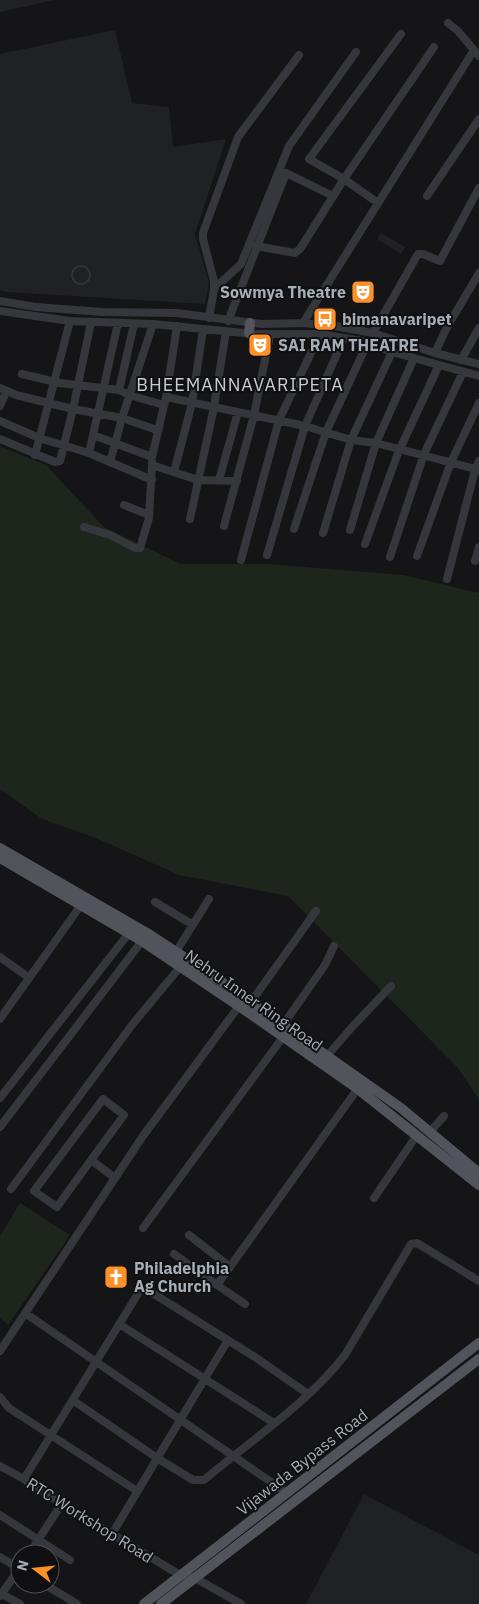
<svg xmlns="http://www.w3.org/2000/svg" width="479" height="1604" viewBox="0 0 479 1604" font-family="'IBM Plex Sans',sans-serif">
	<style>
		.built { fill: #202124 }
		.green { fill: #1d251c }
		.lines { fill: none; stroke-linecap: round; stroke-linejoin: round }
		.stream { stroke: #2a363b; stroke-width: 2 }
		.minor { stroke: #35373c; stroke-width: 8 }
		.major { stroke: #51555b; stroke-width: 10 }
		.labels { text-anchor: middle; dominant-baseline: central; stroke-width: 4; stroke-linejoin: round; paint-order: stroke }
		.poi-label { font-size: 16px; font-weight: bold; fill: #a6aeb7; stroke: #101012; text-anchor: start }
		.street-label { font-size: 16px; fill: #a6aeb7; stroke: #101012 }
		.neighbourhood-label { font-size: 18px; letter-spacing: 1px; fill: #c7ccd3; stroke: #101012 }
	</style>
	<rect width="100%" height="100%" fill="#151517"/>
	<path class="built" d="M0,0H54L0,12Z
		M115,30L132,103L169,107L173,147L226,139L195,234L209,283L205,304L6,292L0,290V54Z
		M381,233L405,247L401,254L377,239Z
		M364,1494L479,1555V1604H306Z"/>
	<path class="green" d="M0,446L46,465L104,527L180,564H267L404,575L479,593V1100L458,1068L288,896L179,875L96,838L42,819L0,789Z
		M20,1203L70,1235L8,1325L0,1318V1236Z"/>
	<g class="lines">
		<path class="stream" d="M72 275a9 9 0 1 1 18 0a9 9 0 1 1-18 0Z"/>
		<path class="minor" d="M448,23L458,31L474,50
			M427,196L479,119
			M378,203L344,179L434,47
			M256,246L295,253L300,249L344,179L309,159L401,34
			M214,289L241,264L289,146L356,52
			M0,301L36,307L102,312L177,313L262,324L303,323L335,326L373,333L435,353L479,364
			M0,311L70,321L153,324L254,334H320L368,342L392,352L479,376
			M209,318L214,289V281L203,239V233L238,137L299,55
			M228,321L286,173L333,196
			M303,323L474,50L479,56
			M373,333L418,254H423L440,261L479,188
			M435,353L446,329L479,273
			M461,360L479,328
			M22,374L60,383L119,390L129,395L164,405
			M0,388L16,395L73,409L122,418L157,430
			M119,390L134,324
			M166,397L305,426L351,440L376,443L479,470
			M0,406L6,392
			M0,421L39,438L89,453L152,480
			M93,435L152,457L166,397L177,326
			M0,439L55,462L60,461L73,409L91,322
			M89,453L118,323
			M35,455L70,321
			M110,462L122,418L153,324
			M152,462V465L198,480L237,481
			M174,472L192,403L203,329
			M219,480L238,412
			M124,505L149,515
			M190,519L214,407L226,331
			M224,526L254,415L270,335
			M84,527L110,535L135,548H140L149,518L152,465
			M294,529L326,432L368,342
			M350,530L376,443L414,358
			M323,533L351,440L392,352
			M365,544L398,453L439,365
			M267,555L305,426L344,338
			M417,556L451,462L479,403
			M390,557L424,454L463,372
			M241,560L279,420L320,334
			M475,561L479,547
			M447,579L475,470L479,461
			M155,902L193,925
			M174,955L209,899
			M0,957L28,977
			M251,1002L316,911
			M0,1019L81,905
			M283,1025L325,965L334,946
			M327,1056L353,1026L391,986
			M0,1098L129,933
			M0,1127L142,941
			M430,1132L444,1116
			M91,1160L57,1207L34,1191L103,1099L124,1115L91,1160L115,1178
			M11,1189L132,1025L180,967
			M374,1198L417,1135
			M143,1228L283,1037
			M189,1235L230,1267
			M174,1254L217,1285
			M245,1304L217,1285L361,1084
			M25,1313L287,1493
			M119,1324L274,1423
			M0,1351L143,1136L239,1006
			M0,1397L9,1408L137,1491
			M74,1401L157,1458L193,1480H204C251,1440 307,1404 345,1355L411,1244L417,1243L479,1281
			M0,1466L24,1479L78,1515L112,1534L180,1575L195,1578L241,1604
			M24,1479L139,1292L142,1289H146L255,1357L308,1394
			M0,1515L70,1560
			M112,1534L228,1340
			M29,1554L61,1505
			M0,1557L20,1569
			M44,1584L77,1604
			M0,1593L20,1604
			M0,1596L20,1568"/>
		<path class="major" d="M249,333L250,323
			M0,848L147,933L219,980L401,1108L479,1173
			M0,858L142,941L239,1006L358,1089L479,1185
			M144,1604L479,1343
			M161,1604L479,1359"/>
	</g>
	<defs>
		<g id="theatre-square" transform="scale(1.25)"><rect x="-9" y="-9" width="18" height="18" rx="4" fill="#fb9128" stroke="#101012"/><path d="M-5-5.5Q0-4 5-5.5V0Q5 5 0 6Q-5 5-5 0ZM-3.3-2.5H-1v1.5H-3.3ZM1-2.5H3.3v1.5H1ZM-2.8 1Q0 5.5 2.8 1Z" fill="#fff"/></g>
		<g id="bus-square" transform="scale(1.25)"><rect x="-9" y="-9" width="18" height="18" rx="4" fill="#fb9128" stroke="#101012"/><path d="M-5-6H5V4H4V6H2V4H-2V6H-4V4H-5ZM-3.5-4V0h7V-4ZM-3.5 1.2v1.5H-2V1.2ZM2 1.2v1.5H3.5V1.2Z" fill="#fff"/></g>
		<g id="church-square" transform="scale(1.25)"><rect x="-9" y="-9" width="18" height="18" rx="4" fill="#fb9128" stroke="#101012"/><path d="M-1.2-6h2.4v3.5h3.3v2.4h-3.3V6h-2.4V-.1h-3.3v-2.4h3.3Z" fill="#fff"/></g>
	</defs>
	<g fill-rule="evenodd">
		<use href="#theatre-square" x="363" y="292"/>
		<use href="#bus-square" x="325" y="319"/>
		<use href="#theatre-square" x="260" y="345"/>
		<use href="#church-square" x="116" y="1277"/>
	</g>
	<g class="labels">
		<g class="poi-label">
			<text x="346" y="292" text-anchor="end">Sowmya Theatre</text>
			<text x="342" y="319">bimanavaripet</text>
			<text x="278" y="345">SAI RAM THEATRE</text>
			<text x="134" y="1268">Philadelphia<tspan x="134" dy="18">Ag Church</tspan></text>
		</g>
		<g class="street-label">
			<text transform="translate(254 1000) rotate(35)">Nehru Inner Ring Road</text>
			<text transform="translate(302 1462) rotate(-38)">Vijawada Bypass Road</text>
			<text transform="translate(90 1520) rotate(32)">RTC Workshop Road</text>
		</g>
		<g class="neighbourhood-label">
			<text x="240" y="384">BHEEMANNAVARIPETA</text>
		</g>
	</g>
	<g transform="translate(35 1569) rotate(286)"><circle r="24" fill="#101012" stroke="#4c4f54"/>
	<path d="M0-4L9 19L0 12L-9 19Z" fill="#fb9128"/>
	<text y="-8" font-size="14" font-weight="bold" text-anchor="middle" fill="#a6aeb7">N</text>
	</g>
</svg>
